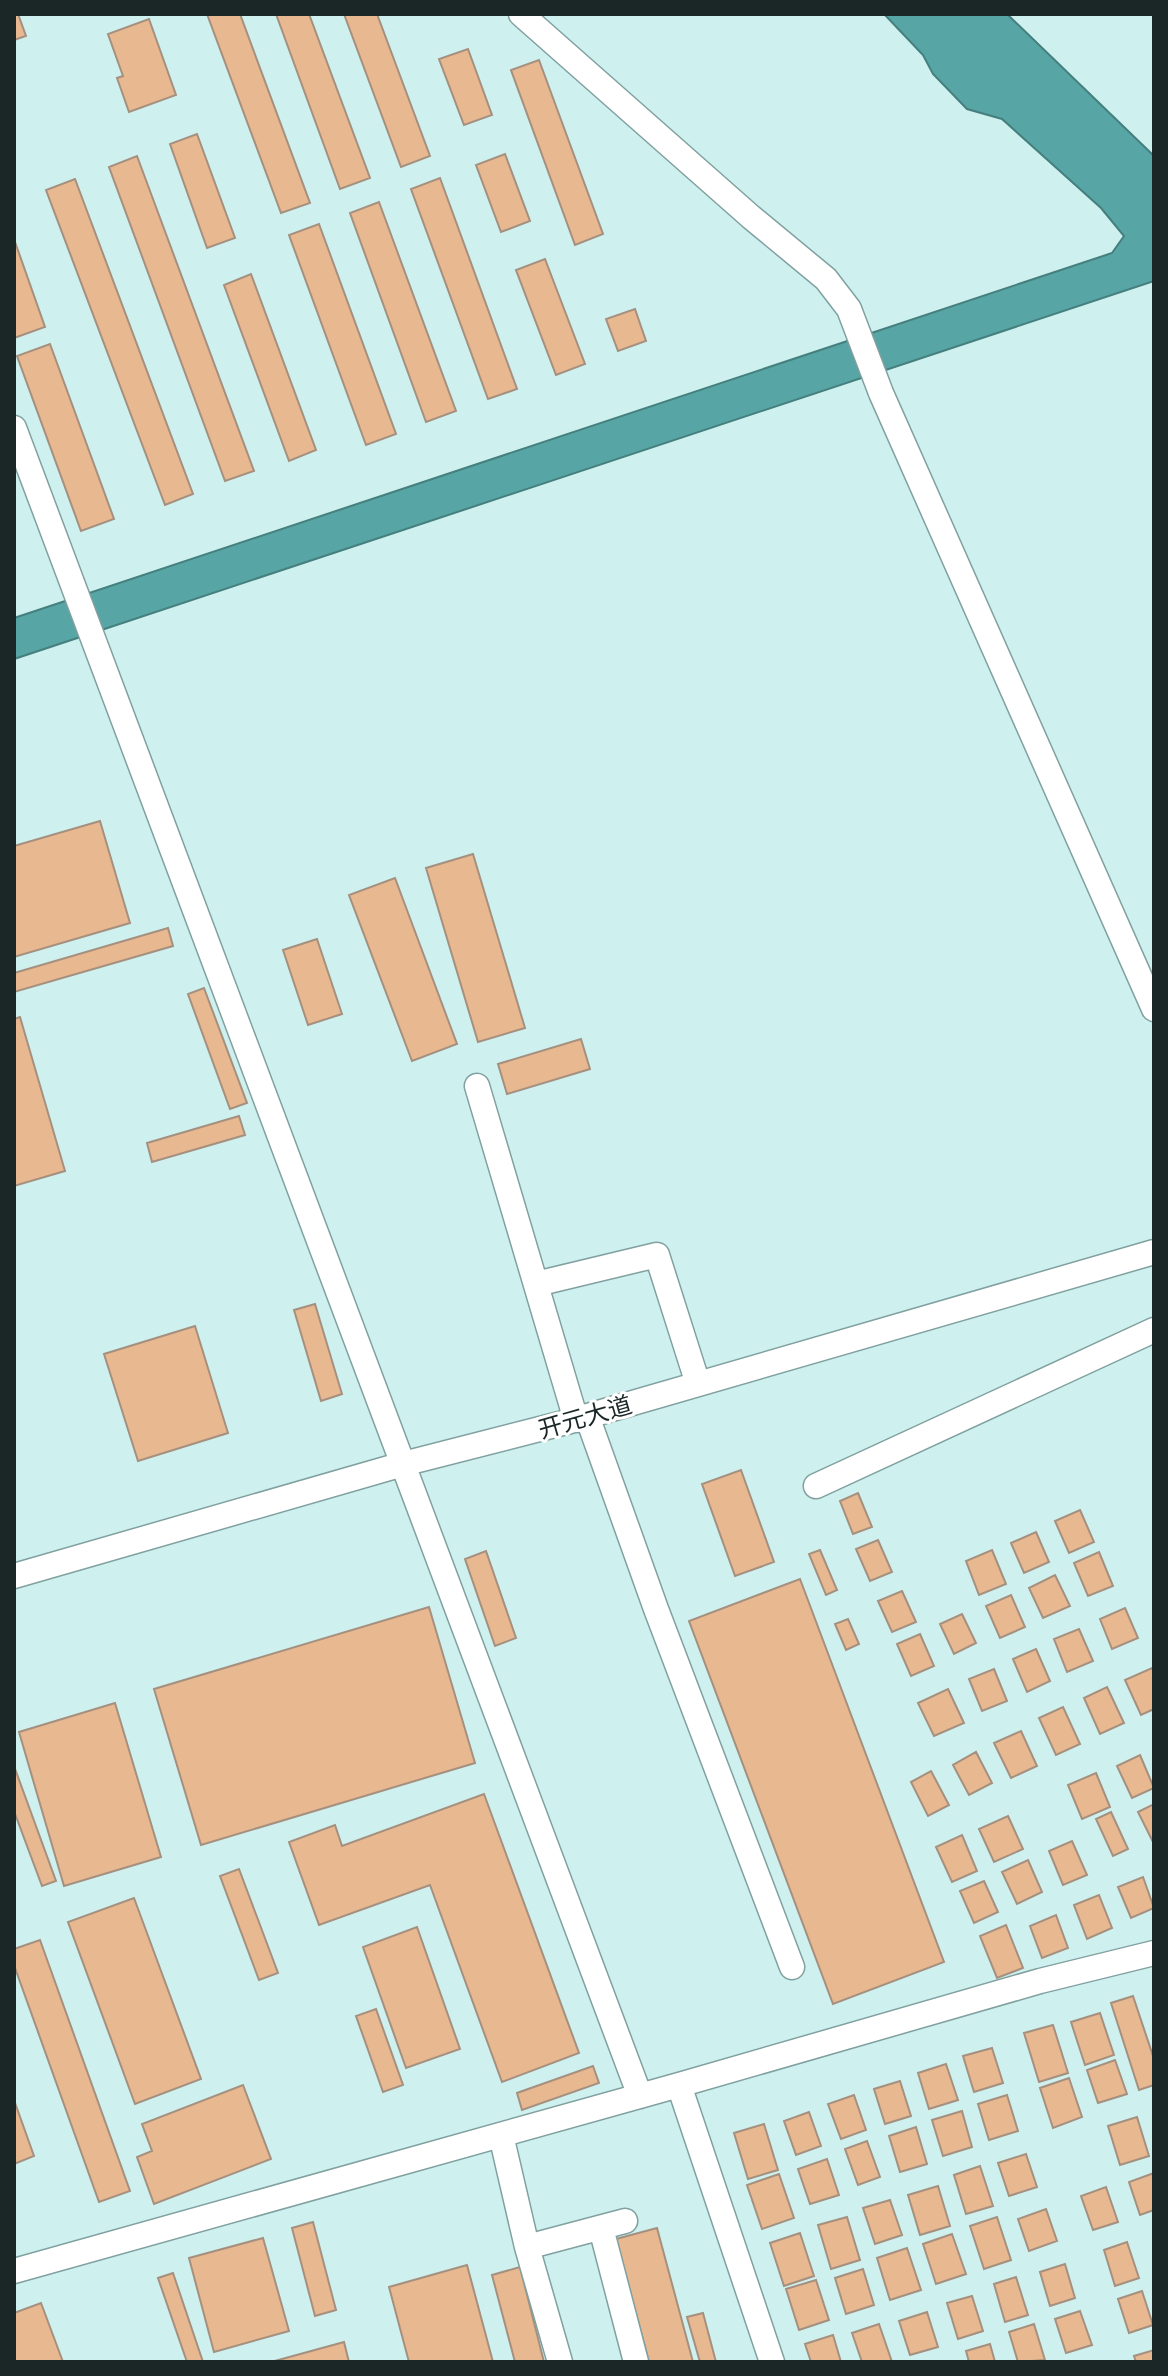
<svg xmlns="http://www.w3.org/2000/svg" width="1168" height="2376" viewBox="0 0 1168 2376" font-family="Montserrat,'Noto Sans SC',sans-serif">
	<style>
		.water { fill: #57a5a4; stroke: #457f7e; stroke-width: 2 }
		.building { fill: #e8b890; stroke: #a5907f; stroke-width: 2 }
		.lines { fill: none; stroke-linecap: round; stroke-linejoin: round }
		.minor-casing { stroke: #81a1a0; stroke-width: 27 }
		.minor { stroke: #fff; stroke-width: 24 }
		.labels { text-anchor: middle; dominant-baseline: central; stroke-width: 6; stroke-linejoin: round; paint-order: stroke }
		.street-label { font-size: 24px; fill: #1a2726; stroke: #fff }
	</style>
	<rect width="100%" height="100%" fill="#cef0ef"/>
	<path class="water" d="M884,14H1007L1154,156V281L14,659V618L1112,253L1124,236L1101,208L1002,119L967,109L933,74L923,55Z"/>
	<path class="building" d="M14,14H18L26,36L14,40Z
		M207,14H240L310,203L281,213Z
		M276,14H309L370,178L340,189Z
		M344,14H377L430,156L401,167Z
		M149,19L176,95L129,112L117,78L123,76L108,34Z
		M468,49L492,115L464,125L439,59Z
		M539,60L603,234L575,245L511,70Z
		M197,134L235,238L207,248L170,144Z
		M505,154L530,221L501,232L476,165Z
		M137,156L254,471L225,481L109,167Z
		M440,178L517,389L488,399L411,189Z
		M75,179L193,494L165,505L46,190Z
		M379,202L456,411L426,422L350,213Z
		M319,224L396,434L366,445L289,235Z
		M14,239L45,327L14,338Z
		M545,259L585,364L556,375L516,270Z
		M251,274L316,450L289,461L224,285Z
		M635,309L646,341L618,351L606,319Z
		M50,344L114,519L81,531L17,356Z
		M100,821L130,923L14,957V846Z
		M473,854L525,1028L478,1042L426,868Z
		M395,878L457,1044L412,1061L349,895Z
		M168,928L173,946L14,992V973Z
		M317,939L342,1014L308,1025L283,950Z
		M204,988L247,1103L230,1109L188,994Z
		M20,1017L65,1171L14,1186V1019Z
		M581,1039L590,1069L507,1094L498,1064Z
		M239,1116L245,1135L152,1162L147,1143Z
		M315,1304L342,1394L321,1401L294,1310Z
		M195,1326L228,1433L138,1461L104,1354Z
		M741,1470L774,1562L735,1576L702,1484Z
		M858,1493L872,1527L853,1534L840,1501Z
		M1080,1510L1094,1542L1069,1553L1055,1521Z
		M1036,1532L1049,1562L1024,1573L1011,1543Z
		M878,1540L892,1572L870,1581L856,1549Z
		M820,1550L837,1590L826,1595L809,1554Z
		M992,1550L1006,1584L979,1595L966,1561Z
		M486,1551L516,1638L495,1646L465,1559Z
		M1099,1552L1113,1586L1088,1596L1074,1563Z
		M1055,1575L1070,1606L1043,1618L1029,1588Z
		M800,1579L944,1962L833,2004L689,1621Z
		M902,1591L916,1622L892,1632L878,1601Z
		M1011,1595L1025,1627L1000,1638L986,1606Z
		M429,1607L475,1763L201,1845L154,1689Z
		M1125,1608L1138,1638L1112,1649L1100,1619Z
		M962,1614L976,1643L954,1654L940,1624Z
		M848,1619L859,1644L846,1650L835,1624Z
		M1079,1629L1093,1661L1067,1672L1054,1639Z
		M920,1634L934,1666L911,1676L897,1644Z
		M1036,1649L1050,1681L1027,1692L1013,1659Z
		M1152,1668L1154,1673V1709L1141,1715L1125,1680Z
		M994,1669L1007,1701L982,1711L969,1679Z
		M1107,1687L1124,1723L1100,1734L1084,1698Z
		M948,1689L964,1723L934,1736L918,1703Z
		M115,1703L161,1857L64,1886L19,1732Z
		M1063,1707L1080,1744L1056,1755L1039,1718Z
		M1021,1731L1037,1766L1011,1778L994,1743Z
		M976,1752L992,1783L969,1795L953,1765Z
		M1140,1755L1154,1788L1132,1798L1117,1766Z
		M14,1766L56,1881L42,1886L14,1811Z
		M931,1771L949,1805L928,1816L911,1782Z
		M1096,1773L1110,1807L1082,1819L1068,1785Z
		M484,1794L579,2053L502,2082L430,1885L319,1925L289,1842L335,1825L342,1846Z
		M1154,1804V1844L1138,1812Z
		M1111,1812L1128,1849L1113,1856L1096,1819Z
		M1008,1816L1023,1849L994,1862L979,1829Z
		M962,1835L977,1871L952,1882L936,1847Z
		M1072,1841L1087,1875L1063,1885L1049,1851Z
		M1028,1860L1042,1892L1017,1904L1002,1872Z
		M239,1869L278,1973L259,1980L220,1876Z
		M1143,1877L1154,1908L1131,1918L1118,1887Z
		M984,1881L998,1912L974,1923L960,1891Z
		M1099,1895L1112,1928L1087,1939L1074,1905Z
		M134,1898L201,2079L135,2104L68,1922Z
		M1056,1915L1068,1948L1042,1958L1030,1926Z
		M1006,1925L1023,1968L997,1978L980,1936Z
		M417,1927L460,2049L406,2068L363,1947Z
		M40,1940L130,2191L99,2202L14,1965V1949Z
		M1133,1996L1154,2059V2085L1139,2090L1111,2003Z
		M376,2009L403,2085L383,2092L356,2016Z
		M1100,2013L1114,2055L1085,2065L1071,2022Z
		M1053,2025L1068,2073L1039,2082L1024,2033Z
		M992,2048L1003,2083L974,2092L963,2056Z
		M1115,2060L1127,2094L1098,2103L1087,2070Z
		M946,2064L958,2100L929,2109L918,2073Z
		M593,2066L599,2083L522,2110L517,2093Z
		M1069,2078L1082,2117L1053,2128L1040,2088Z
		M900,2081L911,2116L885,2124L874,2089Z
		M243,2085L271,2159L154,2204L137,2157L152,2151L142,2124Z
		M854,2095L866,2130L841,2139L828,2104Z
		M1007,2095L1018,2131L989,2140L978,2104Z
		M14,2100L34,2156L14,2164Z
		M962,2111L972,2147L943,2156L932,2120Z
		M809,2112L821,2146L796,2155L784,2121Z
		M1137,2117L1149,2156L1120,2165L1108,2126Z
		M764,2124L778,2170L748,2179L734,2133Z
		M916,2127L927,2164L900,2172L889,2136Z
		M867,2141L880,2177L858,2185L845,2149Z
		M1026,2154L1037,2187L1009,2196L998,2163Z
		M827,2159L839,2195L810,2204L798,2169Z
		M980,2166L993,2206L966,2214L954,2175Z
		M1154,2173V2210L1140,2215L1129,2182Z
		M779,2174L794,2218L762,2229L747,2185Z
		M938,2186L950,2226L920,2235L908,2195Z
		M1106,2187L1118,2222L1093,2230L1081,2196Z
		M890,2200L902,2235L875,2244L863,2208Z
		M1046,2209L1057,2241L1029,2251L1018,2219Z
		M847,2217L860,2260L831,2269L818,2225Z
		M997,2217L1011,2260L984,2269L970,2226Z
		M313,2222L336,2310L315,2316L292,2228Z
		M657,2228L693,2362H649L616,2239Z
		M800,2233L814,2276L784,2286L770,2243Z
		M952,2234L966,2274L936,2284L923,2244Z
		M263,2238L289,2331L214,2352L189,2258Z
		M1127,2242L1139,2278L1115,2286L1104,2250Z
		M907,2248L921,2290L890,2300L877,2258Z
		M1065,2264L1075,2298L1050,2306L1040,2272Z
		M467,2265L493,2362H409L389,2287Z
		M520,2267L544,2362H515L492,2275Z
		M863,2269L874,2305L846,2314L835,2278Z
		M173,2273L203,2362H187L158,2278Z
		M1016,2277L1028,2315L1005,2322L994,2284Z
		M816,2280L829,2320L799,2330L786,2289Z
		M1142,2291L1153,2325L1129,2333L1118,2299Z
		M972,2296L983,2331L958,2339L947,2303Z
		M41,2303L63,2362H14V2313Z
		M1080,2311L1092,2345L1066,2353L1055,2319Z
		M927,2312L938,2347L910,2355L899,2321Z
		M703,2313L716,2362H700L687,2317Z
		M879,2324L892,2362H862L852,2333Z
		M1034,2324L1045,2360L1018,2362L1009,2332Z
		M833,2335L841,2362H811L805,2344Z
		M344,2342L349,2362H271Z
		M990,2344L995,2362H969L966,2351Z
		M1154,2350V2362H1136L1134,2356Z"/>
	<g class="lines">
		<g class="minor-casing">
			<path id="minor" d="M521,14L751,217L826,279L849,309L881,393L1154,1009
				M14,428L640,2096
				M477,1086L576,1420
				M536,1284L657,1255L698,1384
				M587,1416L656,1609L792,1967
				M816,1486L1154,1330
				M14,1576L403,1464L567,1422L1154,1252
				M679,2085L772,2362
				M501,2135L527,2247L560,2362
				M601,2228L636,2362
				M527,2247L625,2221
				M14,2271L679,2085L1040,1981L1154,1953"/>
		</g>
		<use href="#minor" class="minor"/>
	</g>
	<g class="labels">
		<g class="street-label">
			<text transform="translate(585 1417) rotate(-16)">开元大道</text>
		</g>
	</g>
	<rect width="1168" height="2376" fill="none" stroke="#1a2726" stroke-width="32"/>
</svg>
